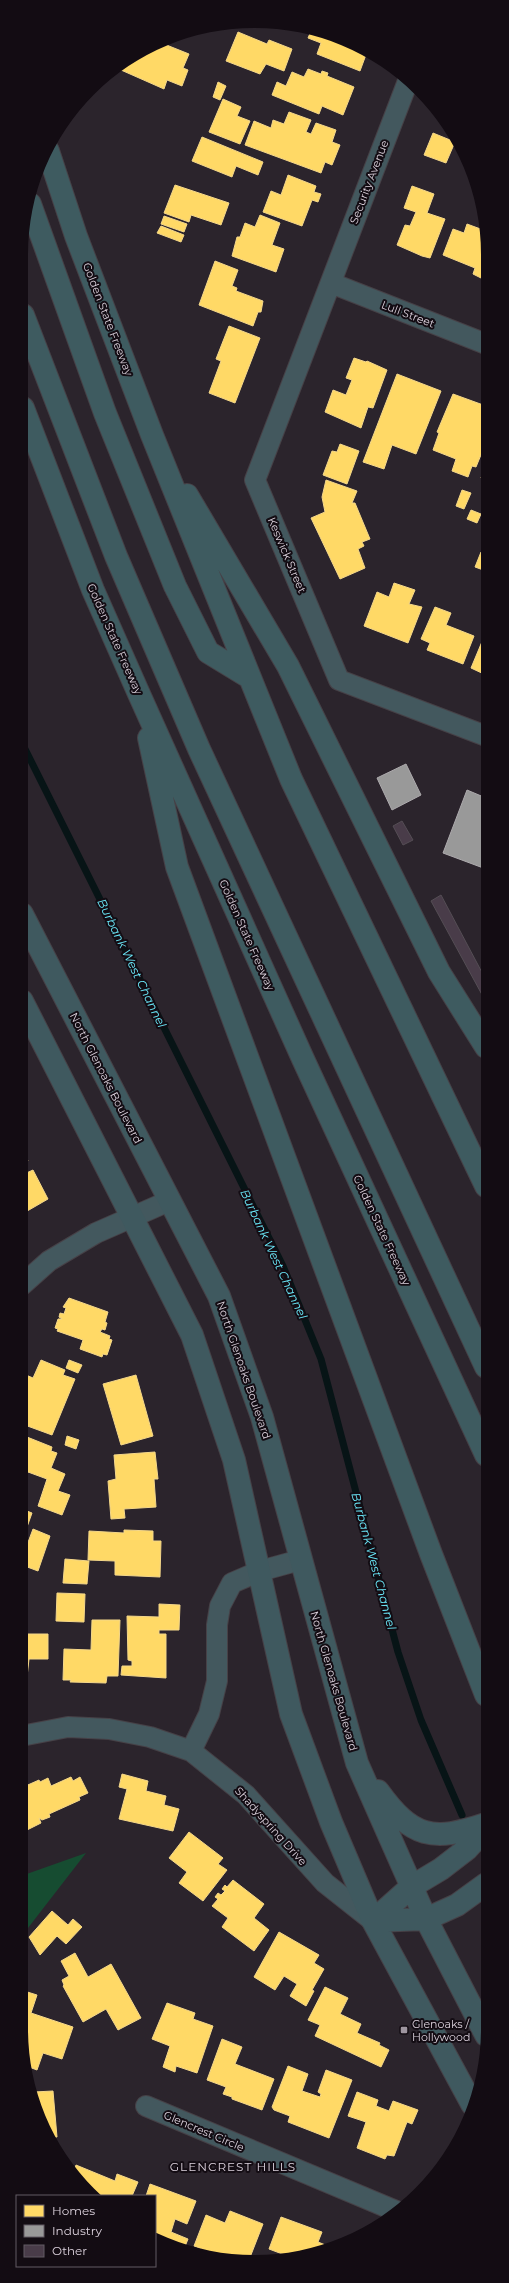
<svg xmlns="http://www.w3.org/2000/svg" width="509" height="2283" viewBox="0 0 509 2283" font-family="Montserrat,sans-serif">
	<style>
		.green { fill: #164c31 }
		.homes { fill: #ffd966; stroke: #f4d78a }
		.industry { fill: #999; stroke: #adaaad }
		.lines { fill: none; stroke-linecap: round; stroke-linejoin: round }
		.stream { stroke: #071416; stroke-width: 7 }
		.building { fill: #493c49; stroke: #544d54 }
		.minor-casing { stroke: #464147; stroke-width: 22 }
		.secondary-casing { stroke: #464147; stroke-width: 24 }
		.motorway-casing { stroke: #464147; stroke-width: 24 }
		.minor { stroke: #43585e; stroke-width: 20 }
		.secondary { stroke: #3f595f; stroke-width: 22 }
		.motorway { stroke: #3e5b60; stroke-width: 22 }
		.poi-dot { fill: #9e959f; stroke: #130c13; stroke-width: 1.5 }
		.labels { text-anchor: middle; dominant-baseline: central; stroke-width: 4; stroke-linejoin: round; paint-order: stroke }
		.street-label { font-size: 11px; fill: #dcd2dd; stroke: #130c13 }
		.poi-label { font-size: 11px; fill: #dcd2dd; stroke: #130c13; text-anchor: start }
		.water-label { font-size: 12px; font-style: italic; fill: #6beafb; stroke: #130c13 }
		.neighbourhood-label { font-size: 12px; letter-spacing: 1px; fill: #dcd2dd; stroke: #130c13 }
	</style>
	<rect width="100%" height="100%" fill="#2b242c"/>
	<path class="green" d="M86,1853L21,1937V1876Z"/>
	<path class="homes" d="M311,31L358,45L367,52L360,71L317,54L321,43L308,38Z
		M238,32L267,44L269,40L292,49L284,71L266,64L260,74L226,61Z
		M164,44L189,54L183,68L188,70L182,86L167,80L164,89L121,70L123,64Z
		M308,69L321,74L322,71L328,73L327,76L354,87L343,115L322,106L319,114L272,95L277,82L286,86L292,72L304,77Z
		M218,82L226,86L220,100L213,97Z
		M223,99L241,107L237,116L250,121L240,144L209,132Z
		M289,112L311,120L306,132L311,134L316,123L336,130L332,142L340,145L332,165L325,162L321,173L245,145L254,121L271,128L273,120L284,124Z
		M433,133L455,142L446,163L424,155Z
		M202,137L263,162L258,175L236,166L232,177L192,161Z
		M288,175L316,186L314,192L321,194L318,202L312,200L302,226L263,212L271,191L281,195Z
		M175,185L229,203L221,225L191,215L189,222L164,213Z
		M412,186L434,194L427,213L445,219L430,258L422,256L397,245L405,225L410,226L416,212L404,208Z
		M260,215L280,223L272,245L284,249L276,272L232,256L237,237H240L245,223L255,227Z
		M164,216L187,224L184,232L161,224Z
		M467,224L486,231L485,280L473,274L475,268L443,255L453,229L464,233Z
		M161,226L184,235L181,242L157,233Z
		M215,261L238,270L232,286L237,288L236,291L263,301L261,312H258L253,326L199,305Z
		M229,326L260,338L235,403L209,393L221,361L216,359Z
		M354,358L366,362L367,361L387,370L373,408L368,407L361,428L325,412L333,390L346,395L352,380L346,378Z
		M397,374L441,391L416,454L392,445L384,469L363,462Z
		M453,394L486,406V437L483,444L485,445L476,467L472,466L468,477L452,471L456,459L433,450L439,433L437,432Z
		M340,444L359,451L347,484L323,475L332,451L337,452Z
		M486,465V480L481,478Z
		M326,480L357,491L352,503H355L370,539L362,542L364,546L358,549L365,568L340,579L311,518L325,512L322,497Z
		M462,490L471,493L464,509L456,506Z
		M471,510L481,514L477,523L467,519Z
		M481,552L486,554V571L475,567Z
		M394,583L415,590L409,604L422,607L408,643L364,626L377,592L389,597Z
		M435,607L451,613L446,625L474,636L463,664L427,650L430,643L421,639Z
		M486,632V675L471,668Z
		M22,1149L28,1161L22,1164Z
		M33,1170L48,1199L22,1214V1175Z
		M69,1298L108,1312L105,1322L107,1323L105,1330L102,1329L100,1332L110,1336L109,1339L112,1340L107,1355L103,1354L102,1357L80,1349L83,1340L57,1331L58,1329L55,1328L58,1319H62L59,1317L60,1313L64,1314L66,1308L63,1307Z
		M41,1360L65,1370L63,1375L75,1379L52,1435L22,1424V1386L26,1375L33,1378Z
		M69,1360L82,1365L78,1373L66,1368Z
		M136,1375L153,1436L121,1445L103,1384Z
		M22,1435L52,1447L51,1451L57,1453L51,1468L65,1474L58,1491L70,1495L62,1515L38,1506L47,1479L28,1472L22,1485Z
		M67,1436L79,1440L76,1449L65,1445Z
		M155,1452L158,1479H154L156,1507L124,1509L125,1518L111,1519L108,1481L116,1479L114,1455Z
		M22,1509L32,1513L22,1541Z
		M33,1529L50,1536L38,1571L22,1565V1543L27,1545Z
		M124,1530L153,1531V1541H161L160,1577L115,1575V1561L88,1560L89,1531L124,1533Z
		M65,1559L89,1561L87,1584L63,1583Z
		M57,1593L85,1594L84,1622L56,1621Z
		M159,1604L180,1605L179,1630H159V1634H166V1678L121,1675L122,1666H132V1661L128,1660L127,1616L159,1617Z
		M92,1620H120L118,1676H107L106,1683L70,1682L71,1680H63L64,1649L91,1650Z
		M21,1634H48V1659H29L27,1677H21Z
		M122,1774L148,1781L146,1791L166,1796L164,1805L179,1809L173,1831L119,1819L127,1789L119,1787Z
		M71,1777L73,1781L80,1777L88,1793L79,1797L80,1800L49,1814L50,1817L42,1820L39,1818L41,1823L23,1832L21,1827V1788L39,1780L40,1782L48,1778L51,1786Z
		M189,1832L223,1858L218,1864L227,1870L203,1901L179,1883L187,1872L169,1858Z
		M233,1880L264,1904L254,1918L269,1930L254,1951L222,1927L228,1918L212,1906L218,1899L215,1897L218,1893L221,1895L225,1891L222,1889L225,1885L227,1887Z
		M52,1911L68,1925L73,1919L82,1927L66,1944L57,1936L40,1955L29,1937Z
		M279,1932L319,1955L314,1963L324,1969L312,1990L314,1991L306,2006L290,1996L297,1984L284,1976L275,1990L254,1977Z
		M75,1953L88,1977L111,1964L141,2018L118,2030L106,2009L83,2022L63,1986L64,1985L62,1980L69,1976L61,1961Z
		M325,1987L348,1998L340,2014L361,2024L357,2033L380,2043L379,2045L389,2050L381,2067L315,2036L320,2025L308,2020Z
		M21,1990L37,1995L31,2013L73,2027L62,2059L43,2053L37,2070L29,2067L21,2028Z
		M167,2003L195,2013L193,2019L213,2026L197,2073L176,2066L175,2072L163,2067L170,2046L152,2039Z
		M222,2039L242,2047L235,2064L274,2079L262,2110L232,2099V2097L223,2094L226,2087L207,2080Z
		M288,2066L308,2074L302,2091L320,2097L321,2094L318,2092L326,2070L352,2080L329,2138L288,2122L290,2116L274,2110L272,2107Z
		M53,2091L57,2137H52L39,2118L34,2092Z
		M357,2092L378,2100L376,2106L389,2111L393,2101L418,2110L412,2124L407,2122L394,2156L387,2155L385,2159L357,2148L366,2122L348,2116Z
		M76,2165L115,2181L117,2174L138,2182L132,2196H93L74,2170Z
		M150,2184L196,2201L187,2224L175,2219L171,2232L188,2239L184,2249L165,2244L155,2237V2196H146Z
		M230,2211L263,2224L249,2260L239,2262L225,2258L194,2246L206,2215L225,2223Z
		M281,2217L322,2232L318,2242L333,2248L285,2255L269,2249Z"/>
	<path class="industry" d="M406,764L421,795L392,810L377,778Z
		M467,790L486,798V869L443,853Z"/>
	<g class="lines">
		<path class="stream" d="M22,743L283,1266L321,1359L398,1652L421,1720L462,1815"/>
	</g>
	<path class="building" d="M402,821L413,840L403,845L393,826Z
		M441,895L486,980V1002L431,901Z"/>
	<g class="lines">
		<g class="minor-casing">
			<path id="minor" d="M408,81L255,480L339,680L486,736
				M331,283L486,344
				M22,1285L49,1261L96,1233L169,1201
				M21,1736L68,1727L109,1729L150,1737L191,1751L246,1795L325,1883L373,1921
				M191,1751L209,1714L217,1681V1625L220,1606L232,1583L260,1571L300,1560
				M146,2106L396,2211"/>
		</g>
		<g class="secondary-casing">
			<path id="secondary" d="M22,914L219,1296L262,1417L357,1763L426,1919L486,2035
				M22,1001L192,1335L234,1460L291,1714L331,1822L373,1921L472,2104
				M378,1791C412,1838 432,1842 486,1824
				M373,1921L411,1887L441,1869L467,1849L486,1828
				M373,1921L426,1919L457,1905L486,1884"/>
		</g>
		<g class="motorway-casing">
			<path id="motorway" d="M48,151L76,236L152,435L291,779L486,1186
				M30,204L105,413L175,586L208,652L249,677
				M23,315L116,556L199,749L486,1367
				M23,408L93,590L139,694L303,1059L486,1455
				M187,495L288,666L439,972L486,1047
				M149,738L177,867L431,1554L486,1695"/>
		</g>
		<use href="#minor" class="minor"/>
		<use href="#secondary" class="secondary"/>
		<use href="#motorway" class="motorway"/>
	</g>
	<rect class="poi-dot" x="400" y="2026" width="8" height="8" rx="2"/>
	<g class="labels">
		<g class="street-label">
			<text transform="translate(369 182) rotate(-69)">Security Avenue</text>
			<text transform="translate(408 314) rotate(21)">Lull Street</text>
			<text transform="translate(108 319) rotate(69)">Golden State Freeway</text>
			<text transform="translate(287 555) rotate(67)">Keswick Street</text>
			<text transform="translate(115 639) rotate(66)">Golden State Freeway</text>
			<text transform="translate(247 935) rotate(66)">Golden State Freeway</text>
			<text transform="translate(106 1078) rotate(63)">North Glenoaks Boulevard</text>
			<text transform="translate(382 1230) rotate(65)">Golden State Freeway</text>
			<text transform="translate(244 1370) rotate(71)">North Glenoaks Boulevard</text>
			<text transform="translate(334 1681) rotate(74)">North Glenoaks Boulevard</text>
			<text transform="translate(271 1826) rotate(48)">Shadyspring Drive</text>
			<text transform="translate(204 2131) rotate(23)">Glencrest Circle</text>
		</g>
		<g class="poi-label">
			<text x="412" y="2024">Glenoaks /<tspan x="412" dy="13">Hollywood</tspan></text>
		</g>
		<g class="water-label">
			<text transform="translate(132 963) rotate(64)">Burbank West Channel</text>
			<text transform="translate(274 1254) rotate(65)">Burbank West Channel</text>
			<text transform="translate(374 1561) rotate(75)">Burbank West Channel</text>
		</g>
		<g class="neighbourhood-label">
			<text x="233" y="2166">GLENCREST HILLS</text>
		</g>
	</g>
	<path d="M0 0H509V2283H0ZM254 28H255A226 226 0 0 1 481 254V2029A226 226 0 0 1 255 2255H254A226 226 0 0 1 28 2029V254A226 226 0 0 1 254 28Z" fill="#130c13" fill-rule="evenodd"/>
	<rect x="16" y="2195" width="140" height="72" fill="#130c13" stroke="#635b64"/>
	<rect x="24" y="2205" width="20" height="12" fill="#ffd966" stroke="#635b64"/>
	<text x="52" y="2215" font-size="12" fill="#dcd2dd">Homes</text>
	<rect x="24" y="2225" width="20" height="12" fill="#999999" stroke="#635b64"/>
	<text x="52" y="2235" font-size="12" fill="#dcd2dd">Industry</text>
	<rect x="24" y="2245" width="20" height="12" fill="#493c49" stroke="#635b64"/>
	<text x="52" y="2255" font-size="12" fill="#dcd2dd">Other</text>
</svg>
